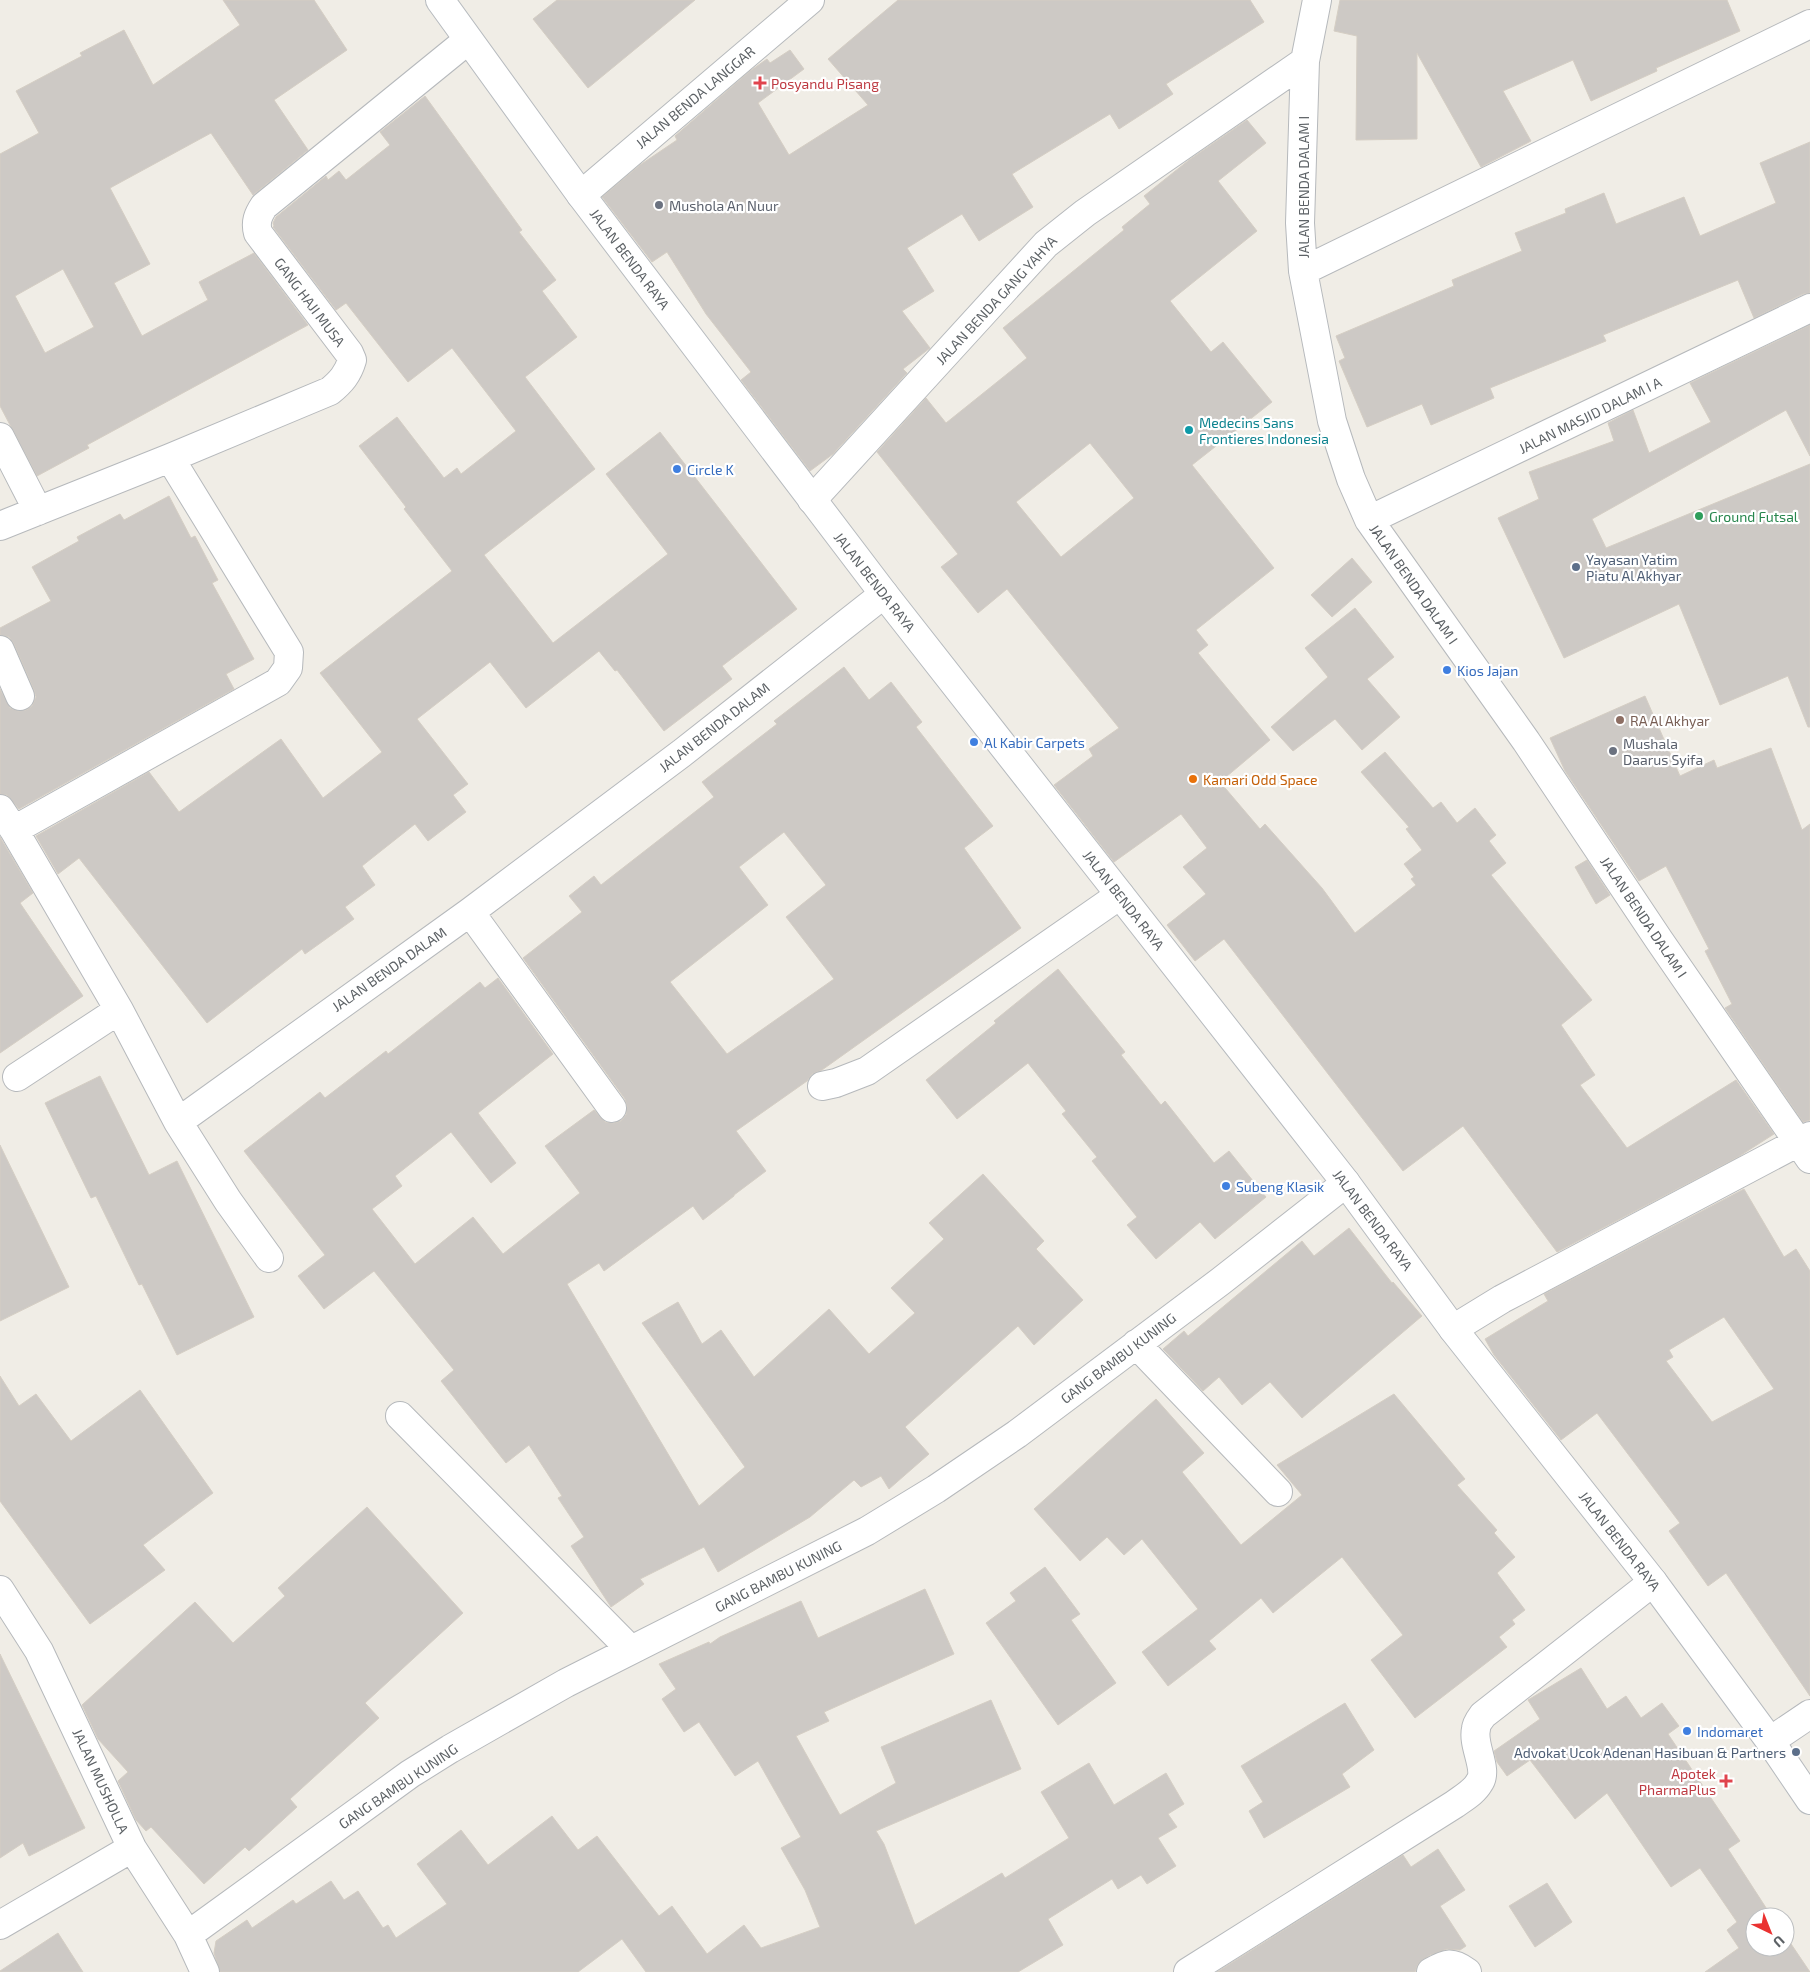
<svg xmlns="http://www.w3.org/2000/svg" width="1810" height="1972" viewBox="0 0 1810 1972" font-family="'Exo 2',sans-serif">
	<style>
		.building { fill: #cdc9c5; stroke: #d5cec4; fill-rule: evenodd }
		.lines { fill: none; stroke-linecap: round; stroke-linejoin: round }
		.street-casing { stroke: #b6b9bc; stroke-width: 30 }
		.secondary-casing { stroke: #b7bbbf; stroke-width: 30 }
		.street { stroke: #fff; stroke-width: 28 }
		.secondary { stroke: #fff; stroke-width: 28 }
		.health-dot { fill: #e0444e; stroke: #fff; stroke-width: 2 }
		.worship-dot { fill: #6b7280; stroke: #fff; stroke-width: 2 }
		.culture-dot { fill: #0f9aa8; stroke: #fff; stroke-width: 2 }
		.shop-dot { fill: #3f7fe0; stroke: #fff; stroke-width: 2 }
		.leisure-dot { fill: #2e9e5b; stroke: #fff; stroke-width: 2 }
		.service-dot { fill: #5c6f8a; stroke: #fff; stroke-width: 2 }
		.education-dot { fill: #8d6e63; stroke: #fff; stroke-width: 2 }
		.food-dot { fill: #e8710a; stroke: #fff; stroke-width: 2 }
		.labels { text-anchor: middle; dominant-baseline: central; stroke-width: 4.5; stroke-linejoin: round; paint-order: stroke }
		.health-label { font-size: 14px; fill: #be3a42; stroke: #fff; text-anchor: start }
		.street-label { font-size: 14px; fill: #5d6266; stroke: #fff }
		.worship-label { font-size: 14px; fill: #5b616d; stroke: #fff; text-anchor: start }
		.culture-label { font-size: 14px; fill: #0d838f; stroke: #fff; text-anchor: start }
		.shop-label { font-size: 14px; fill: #366cbe; stroke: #fff; text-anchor: start }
		.leisure-label { font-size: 14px; fill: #27864d; stroke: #fff; text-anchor: start }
		.service-label { font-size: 14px; fill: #4e5e75; stroke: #fff; text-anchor: start }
		.education-label { font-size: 14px; fill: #785e54; stroke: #fff; text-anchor: start }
		.food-label { font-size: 14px; fill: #c56008; stroke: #fff; text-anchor: start }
	</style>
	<rect width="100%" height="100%" fill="#f0ede6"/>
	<path class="building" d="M223,0H314L347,50L274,100L308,150L253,195L211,133L110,188L150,264L114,283L142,336L208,300L199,282L254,253L308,325L87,445L89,448L37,476L0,406V154L39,133L16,91L82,56L80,53L124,30L153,85L240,25ZM63,269L94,327L45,353L15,296Z
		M557,0H695L588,88L533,19Z
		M898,0H1250L1264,22L1166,84L1173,94L1119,129L1110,114L1012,174L1033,207L979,241L962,214L907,248L934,291L902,311L930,348L903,369L907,373L833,454L810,471L741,380L751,372L706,314L667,252L652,262L602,197L640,165L677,140L675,136L750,71L767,59L770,63L790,50L804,69L758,103L789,155L868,105L828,59Z
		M1340,0H1727L1740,31L1656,68L1657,71L1591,101L1573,60L1503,91L1531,141L1481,167L1417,53V139L1356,140L1357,36L1334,31Z
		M425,96L522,230L519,232L556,280L542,291L577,337L525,377L595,469L484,555L553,643L668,554L606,474L660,432L797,609L722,666L732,679L664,731L617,670L615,671L599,651L526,708L490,662L417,719L468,784L453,795L466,812L428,841L415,824L362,866L375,885L345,907L354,919L305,954L302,949L207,1023L79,858L58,874L36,836L149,772L179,812L281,739L323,798L382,752L320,673L452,571L404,509L406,507L359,446L397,417L444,478L457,468L461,474L516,431L452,348L408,382L346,303L336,310L273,227L274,226L273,223L276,217L326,176L328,180L339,171L346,180L390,145L380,132Z
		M1247,120L1266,143L1218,181L1257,231L1170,301L1211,352L1223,342L1272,402L1192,465L1274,568L1196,630L1208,645L1198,653L1270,740L1220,782L1260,829L1265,824L1322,888L1355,933L1416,885L1411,879L1414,877L1404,864L1422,850L1406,829L1409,827L1361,772L1385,752L1433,808L1441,802L1457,823L1475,808L1496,835L1489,841L1506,863L1491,875L1592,1000L1561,1025L1595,1075L1580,1085L1627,1148L1736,1080L1774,1134L1738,1157L1557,1252L1463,1126L1403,1171L1224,939L1195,961L1167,925L1206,894L1183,867L1207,848L1181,814L1114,862L1054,785L1093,756L1089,749L1119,728L1007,589L978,613L941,567L958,554L877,452L926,398L946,423L1027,358L1003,328L1124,230L1122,227L1150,204L1144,196L1189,160ZM1090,443L1134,498L1061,557L1016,502Z
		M1810,142V293L1803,294L1754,318L1738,280L1603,335L1606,341L1490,388L1494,398L1431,425L1422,404L1367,427L1339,361L1345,358L1336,336L1454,286L1452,280L1522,251L1515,233L1566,213L1565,209L1604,193L1616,224L1684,197L1700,236L1776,203L1760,163Z
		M1810,325V456L1786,410L1592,519L1606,548L1810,464V727H1808L1788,676L1720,705L1679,604L1564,658L1498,518L1539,499L1529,472L1614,441L1608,423L1633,410L1649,453L1711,422L1690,383Z
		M169,496L191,538L195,536L218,580L212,583L254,659L226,674L234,689L19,809L7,795L0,794V689L10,708L18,711L26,710L32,706L36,697L34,690L14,644L9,637L0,635V628L51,601L32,567L79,541L77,537L120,514L124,520Z
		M1352,558L1372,582L1332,617L1311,595Z
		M1355,608L1394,657L1367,679L1400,717L1362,750L1335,719L1293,751L1271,727L1328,677L1305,648Z
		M844,667L869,700L891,682L922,722L916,727L993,826L964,848L1021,928L822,1070L812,1074L807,1081L736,1131L766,1171L734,1195V1196L703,1220L693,1206L604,1271L599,1263L567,1284L699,1506L745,1467L642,1323L678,1302L702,1344L721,1330L754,1377L829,1309L869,1354L915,1313L891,1288L944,1239L929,1223L983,1174L1044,1241L1036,1249L1083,1300L1034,1345L1018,1326L905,1427L929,1454L889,1489L881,1476L861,1487L854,1480L810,1517L718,1572L704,1547L640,1579L644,1584L611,1607L571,1546L584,1537L558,1498L562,1496L529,1445L506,1463L441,1381L454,1370L374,1271L324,1309L298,1276L325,1255L244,1151L320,1092L325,1098L386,1051L388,1054L480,982L485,988L498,978L553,1054L478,1113L516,1163L491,1183L451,1132L395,1176L402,1186L372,1209L415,1264L473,1217L503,1254L580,1193L545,1146L594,1110L605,1122L614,1123L621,1121L626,1115L627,1106L625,1099L523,958L582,912L569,896L594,876L601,885L714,797L702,782L777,724L774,721ZM784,832L826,885L786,917L834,979L727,1054L670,982L768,905L739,867Z
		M1645,696L1680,776L1714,760L1717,768L1771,748L1802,830L1810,824V1120L1803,1122L1725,1008L1732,1004L1705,951L1709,949L1666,866L1639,881L1565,771L1550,738Z
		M0,837L33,893L20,903L83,996L0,1053Z
		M1587,860L1610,895L1596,904L1575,867Z
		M1058,969L1125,1052L1121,1055L1161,1105L1165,1101L1214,1163L1229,1151L1266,1197L1215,1239L1200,1222L1156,1259L1127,1225L1137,1217L1092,1161L1097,1157L1062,1114L1066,1111L1028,1063L957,1119L926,1080L996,1023L994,1021Z
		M100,1076L149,1175L177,1161L254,1317L177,1355L142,1284L139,1285L96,1196L91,1198L45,1103Z
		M0,1145L69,1287L0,1321Z
		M1744,1189L1784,1257L1796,1249L1810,1271V1696L1726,1573L1708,1586L1669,1531L1680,1523L1597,1413L1561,1440L1494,1355L1485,1339L1548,1301L1544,1294ZM1724,1317L1774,1389L1712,1422L1666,1361L1673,1357L1669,1350Z
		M1349,1228L1392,1283L1393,1282L1422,1316L1302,1418L1270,1382L1242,1405L1219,1377L1203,1391L1163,1349L1184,1331L1188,1336L1302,1241L1314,1256Z
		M0,1376L19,1406L36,1394L71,1441L140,1390L213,1493L143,1545L165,1570L90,1624L0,1501Z
		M1394,1394L1465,1479L1457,1485L1497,1530L1494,1533L1515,1557L1497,1573L1525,1610L1512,1620L1515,1624L1499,1637L1507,1647L1415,1718L1371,1660L1403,1635L1342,1557L1273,1613L1261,1598L1209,1641L1216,1649L1168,1686L1142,1652L1198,1609L1142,1539L1124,1555L1107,1537L1080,1561L1034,1509L1156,1399L1204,1453L1182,1472L1241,1545L1302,1495L1277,1465Z
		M367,1507L463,1613L365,1703L379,1718L290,1799L297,1807L249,1851L245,1847L204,1884L151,1827L146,1831L136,1820L118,1781L128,1772L98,1739L82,1705L195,1602L233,1643L285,1596L278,1588Z
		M1045,1567L1080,1614L1071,1620L1116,1683L1058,1725L986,1623L1016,1601L1010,1593Z
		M925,1589L954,1654L824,1712L829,1721L796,1736L840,1815L896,1783L881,1747L991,1700L1021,1769L876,1831L884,1844L915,1925L1002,1873L1005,1878L1069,1838L1041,1792L1089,1763L1114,1805L1166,1773L1184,1804L1168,1814L1177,1827L1158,1838L1176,1866L1147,1884L1141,1875L1118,1889L1112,1879L1048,1919L1063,1945L1018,1972H646L622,1939L578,1972H220L214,1953L216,1941L247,1920L252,1928L293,1900L296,1904L331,1881L344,1900L358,1891L383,1928L388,1925L396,1938L447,1904L417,1864L461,1830L488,1865L552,1816L578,1850L597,1836L659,1916L672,1906L707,1954L744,1925L761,1948L820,1927L805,1890L781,1848L801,1837L758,1761L735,1776L699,1722L684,1732L662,1699L676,1689L659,1664L709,1642L710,1644L720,1637L801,1601L818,1638Z
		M0,1654L85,1828L29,1856L23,1843L0,1858Z
		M1581,1668L1607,1709L1626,1696L1641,1718L1662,1703L1679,1726L1668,1734L1740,1841L1728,1849L1772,1917H1755V1947H1785V1935L1810,1972H1705L1739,1948L1727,1930L1737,1922L1700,1868L1671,1887L1607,1793L1575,1819L1530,1760L1507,1776L1497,1762L1494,1751L1540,1719L1528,1700Z
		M1345,1703L1374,1750L1342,1774L1350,1787L1264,1838L1249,1811L1263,1802L1241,1766Z
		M1438,1849L1465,1890L1440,1906L1466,1946L1460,1950L1447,1949L1430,1955L1418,1964L1415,1972H1217L1403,1855L1411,1867Z
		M1547,1883L1572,1922L1535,1947L1509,1906Z
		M58,1933L83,1972H0V1971Z"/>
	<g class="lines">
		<g class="street-casing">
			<path id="street" d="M1317,0L1305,61L1300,223L1303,271L1332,421L1351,479L1369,520L1526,741L1659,940L1810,1159
				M581,195L810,0
				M1303,271L1810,24
				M0,437L38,511
				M812,500L1046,244L1085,213L1305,61
				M1369,520L1810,308
				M0,526L170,458L330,391C341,382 348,374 352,360L349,353L258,233C255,222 258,215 264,206L468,40
				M0,650L20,696
				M0,809L14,830L119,1010L178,1122L470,912L682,753L884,594
				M14,830L278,682L288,668L289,652L170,458
				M470,912L612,1108
				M17,1077L119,1010
				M822,1086L836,1083L867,1071L1120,895
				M178,1122L228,1201L269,1258
				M1453,1329L1502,1299L1810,1136
				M1136,1344L1278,1492
				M400,1416L631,1650
				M0,1590L39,1651L132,1848L188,1935L205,1972
				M1770,1741L1810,1714
				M0,1925L132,1848
				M188,1935L410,1774L450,1749L566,1683L867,1531L936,1489L1017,1434L1221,1281L1346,1183
				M1188,1972L1455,1804C1463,1798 1474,1792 1479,1783C1489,1770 1472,1746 1476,1729C1476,1724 1480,1719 1483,1715L1653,1582
				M1431,1972C1447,1963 1452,1961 1467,1972"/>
		</g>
		<g class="secondary-casing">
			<path id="secondary" d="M440,0L581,195L884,594L1346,1183L1453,1329L1653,1582L1770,1741L1810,1800"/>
		</g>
		<use href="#street" class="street"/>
		<use href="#secondary" class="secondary"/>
	</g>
	<g class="health-dot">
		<path d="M757.5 75.5h5v5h5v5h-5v5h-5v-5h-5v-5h5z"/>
		<path d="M1723.5 1773.5h5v5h5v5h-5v5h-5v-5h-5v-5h5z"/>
	</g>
	<g class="worship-dot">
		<circle cx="659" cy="205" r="5"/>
		<circle cx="1613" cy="751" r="5"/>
	</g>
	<circle class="culture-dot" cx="1189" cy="430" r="5"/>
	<g class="shop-dot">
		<circle cx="677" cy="469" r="5"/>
		<circle cx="1447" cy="670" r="5"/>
		<circle cx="974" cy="742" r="5"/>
		<circle cx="1226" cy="1186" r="5"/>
		<circle cx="1687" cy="1731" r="5"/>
	</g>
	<circle class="leisure-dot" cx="1699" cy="516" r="5"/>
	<g class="service-dot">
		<circle cx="1576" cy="567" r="5"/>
		<circle cx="1796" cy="1752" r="5"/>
	</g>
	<circle class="education-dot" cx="1620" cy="720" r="5"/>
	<circle class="food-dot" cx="1193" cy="779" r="5"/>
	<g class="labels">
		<g class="health-label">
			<text x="771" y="83">Posyandu Pisang</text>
			<text x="1716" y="1773" text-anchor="end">Apotek<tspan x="1716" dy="16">PharmaPlus</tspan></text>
		</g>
		<g class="street-label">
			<text transform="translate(695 97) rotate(-40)">JALAN BENDA LANGGAR</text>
			<text transform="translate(1303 187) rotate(-90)">JALAN BENDA DALAM I</text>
			<text transform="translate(630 259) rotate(53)">JALAN BENDA RAYA</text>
			<text transform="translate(996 300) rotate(-47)">JALAN BENDA GANG YAHYA</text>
			<text transform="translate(310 302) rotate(53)">GANG HAJI MUSA</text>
			<text transform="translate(1590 415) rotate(-26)">JALAN MASJID DALAM I A</text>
			<text transform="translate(875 582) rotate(52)">JALAN BENDA RAYA</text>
			<text transform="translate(1414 584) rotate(55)">JALAN BENDA DALAM I</text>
			<text transform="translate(714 727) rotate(-38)">JALAN BENDA DALAM</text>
			<text transform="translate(1124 900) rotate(52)">JALAN BENDA RAYA</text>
			<text transform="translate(1644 917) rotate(56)">JALAN BENDA DALAM I</text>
			<text transform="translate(389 969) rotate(-35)">JALAN BENDA DALAM</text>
			<text transform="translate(1373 1220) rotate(53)">JALAN BENDA RAYA</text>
			<text transform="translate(1118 1358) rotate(-37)">GANG BAMBU KUNING</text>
			<text transform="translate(1620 1541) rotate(52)">JALAN BENDA RAYA</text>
			<text transform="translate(778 1576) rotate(-27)">GANG BAMBU KUNING</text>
			<text transform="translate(101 1781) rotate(65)">JALAN MUSHOLLA</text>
			<text transform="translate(398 1786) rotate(-34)">GANG BAMBU KUNING</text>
		</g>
		<g class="worship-label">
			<text x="669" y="205">Mushola An Nuur</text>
			<text x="1623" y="743">Mushala<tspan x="1623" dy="16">Daarus Syifa</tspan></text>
		</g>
		<g class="culture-label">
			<text x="1199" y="422">Medecins Sans<tspan x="1199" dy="16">Frontieres Indonesia</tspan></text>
		</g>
		<g class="shop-label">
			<text x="687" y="469">Circle K</text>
			<text x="1457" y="670">Kios Jajan</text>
			<text x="984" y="742">Al Kabir Carpets</text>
			<text x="1236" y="1186">Subeng Klasik</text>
			<text x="1697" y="1731">Indomaret</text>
		</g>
		<g class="leisure-label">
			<text x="1709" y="516">Ground Futsal</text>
		</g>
		<g class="service-label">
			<text x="1586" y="559">Yayasan Yatim<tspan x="1586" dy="16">Piatu Al Akhyar</tspan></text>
			<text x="1786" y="1752" text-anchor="end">Advokat Ucok Adenan Hasibuan &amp; Partners</text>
		</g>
		<g class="education-label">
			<text x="1630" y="720">RA Al Akhyar</text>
		</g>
		<g class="food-label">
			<text x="1203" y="779">Kamari Odd Space</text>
		</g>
	</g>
	<g transform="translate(1770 1932) rotate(137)"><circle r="24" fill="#ffffff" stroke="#bec0c2"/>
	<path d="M0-4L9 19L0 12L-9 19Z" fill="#ea3231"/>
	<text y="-8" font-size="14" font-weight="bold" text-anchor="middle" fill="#5d6266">U</text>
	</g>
</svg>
